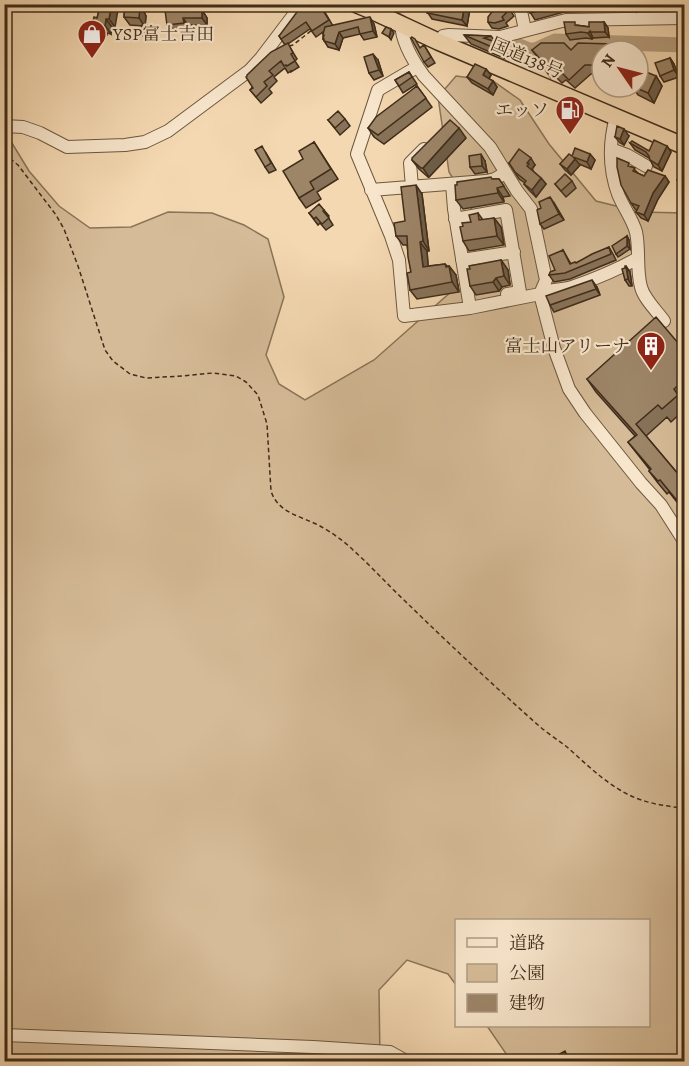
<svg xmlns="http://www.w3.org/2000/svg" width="689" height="1066" viewBox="0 0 689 1066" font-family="Alegreya,'Noto Serif JP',serif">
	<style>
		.green { fill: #d5bb97; stroke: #8a7458; stroke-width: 1.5 }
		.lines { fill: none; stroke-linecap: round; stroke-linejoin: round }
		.stream { stroke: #867055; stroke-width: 2 }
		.river { stroke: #b69e7d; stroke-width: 15 }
		.minor-casing { stroke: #6c573f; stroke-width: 14 }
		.highway-casing { stroke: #3f2c19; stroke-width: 19 }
		.path { stroke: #3f2c19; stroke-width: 1.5; stroke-dasharray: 4.5 3; stroke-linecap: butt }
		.minor { stroke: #f8e6cc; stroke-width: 12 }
		.highway { stroke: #f4d8b1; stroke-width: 16 }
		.wall { fill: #877259; stroke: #3f2c19; stroke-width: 1.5 }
		.shaded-wall { fill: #6e5d49; stroke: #3f2c19; stroke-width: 1.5 }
		.building { fill: #9d8568; stroke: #3f2c19; stroke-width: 1.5 }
		.labels { text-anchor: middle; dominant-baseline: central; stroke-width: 4.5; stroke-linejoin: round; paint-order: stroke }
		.poi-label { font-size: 18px; fill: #3f2c19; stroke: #f8e6cc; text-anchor: end }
		.street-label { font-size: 18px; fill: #3f2c19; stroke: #f8e6cc }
	</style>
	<rect width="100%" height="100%" fill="#f4d8b1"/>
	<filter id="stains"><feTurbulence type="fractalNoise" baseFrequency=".00333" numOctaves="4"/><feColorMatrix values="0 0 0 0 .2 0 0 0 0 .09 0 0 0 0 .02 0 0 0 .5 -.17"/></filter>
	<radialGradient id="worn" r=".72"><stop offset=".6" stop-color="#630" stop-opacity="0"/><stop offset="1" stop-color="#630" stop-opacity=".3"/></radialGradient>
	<path class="green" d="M456,76L493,81L520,100L549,144L596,201L640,212L684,213V1061H511L487,1026H648V920H456V985L448,974L407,960L379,990L380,1061H5L4,130L29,171L59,206L90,228L131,227L168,212L212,213L244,225L268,239L284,297L266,355L279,384L305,400L374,360L471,274L480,223L449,172L438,97Z"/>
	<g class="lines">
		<path class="stream" d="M394,11L405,17"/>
		<path class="river" d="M488,39H502L529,50H535L555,41L684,45"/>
		<g class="minor-casing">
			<path id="minor" d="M515,4L521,11L525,30
				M401,24C402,43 413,61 424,76L490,147L517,191L531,209L546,280L540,294L554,348L569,389L585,413L641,483L661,505L684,541
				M439,42L443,36L449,35L500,37L566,20L684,18
				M417,67L378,90L357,154L391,236L399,260L404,316L470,308L540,294C552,288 560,291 572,287C595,279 617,270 638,258
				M616,117C609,142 609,169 618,194C623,207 632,218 636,232C640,250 636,269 641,287C644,299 657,311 664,321
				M4,126L23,127L40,133L67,147L125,145L145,142L168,131L250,70L261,58L302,4
				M611,149L627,155L646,166
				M452,184L454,209L470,308
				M412,187L410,163L424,149
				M371,190L486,181L495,179L505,173
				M455,219L506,210L520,292L507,294
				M462,260L514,252
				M4,1035L313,1047L390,1052L408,1062"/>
		</g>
		<g class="highway-casing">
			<path id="highway" d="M356,4L368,9L439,42L684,146"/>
		</g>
		<path class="path" d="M289,46L293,45L312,30
			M4,154L18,165L56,215L64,229L78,266L105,350L113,361L130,374L146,378L183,376L213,373L236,376L246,382L258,395L267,424L271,491C278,513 301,516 320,526C331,532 344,541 353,550C371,566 387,584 405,601C448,643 493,685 538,725C547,733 558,740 567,747C584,762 600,778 620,790C639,802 662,806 684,808"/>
		<use href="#minor" class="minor"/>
		<use href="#highway" class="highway"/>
	</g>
	<path class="wall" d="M101,4L115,27H112L111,34L107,33V35L98,34L92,25L97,18Z
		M125,4H145L143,10L146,16L145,25L148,26L151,29L150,36H143L141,32L142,26L130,25L124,17Z
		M199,4L198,10H202L207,18V25H188L189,30L172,32L167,25Z
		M320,4L333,26L374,24L377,37L364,40L360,34L343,38L339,50L328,47L323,39V32L316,37L310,29L288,44L297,59L295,61L299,67L291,72V71L288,73L285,68L274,77L277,81L269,89L272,93L261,103L250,90L285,45L279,36Z
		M454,4H468L470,8L467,26L432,19L424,7L443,10L454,8Z
		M506,4L514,16L506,23L508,26L499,29L492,28L488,22Z
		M525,4H636V11H611L608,6L589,11L564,12L535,20Z
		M665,4L666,10H652L648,5Z
		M604,22L608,28L609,37L593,38L592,39L586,38L570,40L566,34L577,25L589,27Z
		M464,35L491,36L496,42L501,44L508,54L506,59L471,44Z
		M424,45L435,63L428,67L424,62L421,47Z
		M532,50L602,51V74H591L575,88L566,80L562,83L554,75L551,78L541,64L542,63Z
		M670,58L674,64L679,77L664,82L660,76Z
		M378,60L383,76L374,80L369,73Z
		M486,69L491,75L489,79L493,81L497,87L493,95L472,83L467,77Z
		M409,72L417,84L403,93L395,80Z
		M656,76L662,86L654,103L638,95L632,87H638Z
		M417,86L432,107L384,144L374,137L368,128Z
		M345,119L350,126L340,135L328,120Z
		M629,136L624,145L620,143L615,137Z
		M466,138L429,177H428L419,169L412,160Z
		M314,142L338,179L317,192L321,199L306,208L299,198L303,159Z
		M630,143L649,151L667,146L671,152L662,171L654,167L649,158L635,150Z
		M266,153L276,170L269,173L265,167Z
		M590,154L595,160L591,169L579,164L580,165L571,175L565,170L560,164L572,156Z
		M485,161L487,172L475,174L470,167Z
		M509,163L535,165L532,169L533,171L541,178L546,184L536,197L529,190L524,184L525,183L519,179Z
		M632,167L639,174L644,176H665L669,182L658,199L648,221L641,218L636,212L637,210L635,209L631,203Z
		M684,169V188L681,186L677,180Z
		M493,179H499L510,196L503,197L504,202L463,209L456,200Z
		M572,181L576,188L566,197L555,184Z
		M422,194L429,251H427L428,266L445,264L447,266H449L456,275L459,292L417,299L410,290L411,272L407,245H403L396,236Z
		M554,203L564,220L544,229L540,224Z
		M324,210L329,216L328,217L333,225L326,230L320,223L318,225L309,213Z
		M478,213L483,220L494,218L501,227L504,245L469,251L463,241V226L471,222Z
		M627,236L629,240L630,249L618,257L616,254Z
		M609,247L613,254L616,260L570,279L554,282L549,275L555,270L563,250L571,264L576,263Z
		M501,260L508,270L510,285L502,287L499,291L476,295L470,286Z
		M630,272L632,286H629L625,280Z
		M597,287L600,295L554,312L550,305Z
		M684,350V401L683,402L684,404V410L671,422L667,417L646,436L684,481V511L669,492L667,494L658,483L649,471L650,470L628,442L635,436L596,392L587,379Z"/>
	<path class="shaded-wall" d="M112,4H119L115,27L109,19Z
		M137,4H145L143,10L146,16L145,27L139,18Z
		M193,4H199L198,17L193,10Z
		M465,4H468L470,8L467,26L462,20Z
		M632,4H636V11Z
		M202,10L207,18V25L202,18Z
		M370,17L374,24L377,37L373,31Z
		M183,18L188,25L189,30L184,23Z
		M106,19L112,27L111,34L105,26Z
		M604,22L608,28L609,37L605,32Z
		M148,26L151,29L150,36L148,33Z
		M391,29L394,33L391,40L389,37Z
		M590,31L593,38L592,39L588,33Z
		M339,32L343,38L339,50L335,44Z
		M501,44L508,54L506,59L499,50Z
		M613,44L618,51H613Z
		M373,54L378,60L383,76L379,70Z
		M670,58L674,64L679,77L674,70Z
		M486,69L491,75L487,81L483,75Z
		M656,76L662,86L654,103L648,93Z
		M493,81L497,87L493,95L488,89Z
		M459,128L466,138L429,177L423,168Z
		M624,129L629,136L624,145L620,139Z
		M667,146L671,152L662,171L658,165Z
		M481,154L485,161L487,172L482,166Z
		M590,154L595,160L591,169L587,162Z
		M531,158L535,165L532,169L533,170L531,173L527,166V163Z
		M575,159L580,165L571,175L567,169Z
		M665,176L669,182L658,199L648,221L644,215L653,193Z
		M541,178L546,184L536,197L532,190Z
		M416,185L422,194L429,251L423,241Z
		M497,188L503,197L504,202L498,193Z
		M550,197L554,203L564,220L559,214Z
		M494,218L501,227L504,245L497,236Z
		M627,236L629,240L630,249L627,246Z
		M420,242L427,251L429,276L423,267Z
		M501,260L508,270L510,285L504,276Z
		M445,264L450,270L449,266L456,275L459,292L452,282Z
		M626,266L630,272L632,286L628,279Z
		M496,278L502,287L499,291L493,282Z
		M592,280L597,287L600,295L596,289Z"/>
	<path class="building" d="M101,4H112L109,19H106L105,26L101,25V27L92,25L94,17L97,18Z
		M125,4L139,5V8H140L139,18L124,17Z
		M166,4H193V10H202V18H183L184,23L167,25L165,10H166Z
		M308,4H319L329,20L312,31L306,22L281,39L279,36L297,12Z
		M425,4H433L443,10L446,4L454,8V4H465L462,20L427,13L429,10L424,7Z
		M498,4H506L509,10L502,17L504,20L495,23L488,22V17Z
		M529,4H583L560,5L530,13Z
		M369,17H370L373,31L360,34L358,27L339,32L335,44L324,41V39H323L324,35L323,34L325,27Z
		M564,22H575V25L589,27V22H604L605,32H590V31L588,33L581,32L566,34Z
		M142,25L148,26V33L141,32Z
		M386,27L391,29L389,37L382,33Z
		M464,35L491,36L484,38L501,44L499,50Z
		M412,37L415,39L420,48L424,45L431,57L424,62L411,38Z
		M288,43L293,53L291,54L295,61L287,66L286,65L284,66L281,61L269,71L273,75L264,82L267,86L256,97L250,90L253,88L246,77L247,76V75L271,52Z
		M541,43H564L571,50L578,43L613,44V51H602V65H585L569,80L560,71L556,74L548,67L545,70L541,64L543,62L532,50Z
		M373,54L379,70L369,73L364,57Z
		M670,58L674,70L660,76L655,63Z
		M475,64L486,69L483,75L493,81L488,89L467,77Z
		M639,69L656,76L648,93L634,87H638V72Z
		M409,72L412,77L399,86L395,80Z
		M417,86L426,98L378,135L368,128L376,117Z
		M338,111L345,119L335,128L328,120Z
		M450,120L459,128L423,168H421L412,160V158Z
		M617,126L624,129L620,139L615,137Z
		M654,140L667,146L658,165L650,160L649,156L646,152L630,143L632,141L649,151Z
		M314,142L331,169L310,182L314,189L299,198L283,171L303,159L299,151Z
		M262,146L271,163L265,167L255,150Z
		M575,148L590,154L587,162L573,157L575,159L567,169L560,164L569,154L572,156Z
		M519,149L531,158L527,163L529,164L527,166L541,178L532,190L524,184L526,181L515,172L509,163Z
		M481,154L482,166L470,167L469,156Z
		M617,158L629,163L628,166L635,168L633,171L644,176L648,170L665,176L653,193L644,215L636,212L639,206L631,203L621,185L617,167Z
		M684,169V185L677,180Z
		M565,174L572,181L561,191L555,184Z
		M491,177L492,179H499L504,186L497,188L498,193L456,200L455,185H457V182Z
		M416,185L423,241L420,242L423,267L445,264L446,267L449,266L452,282L410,290L407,273L411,272L408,257L407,236H396L394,223L405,221L401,187Z
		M550,197L559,214L540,224L537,210L541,208L539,202Z
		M319,204L324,210L323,211L329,218L322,224L316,217L314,219L309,213Z
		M478,213L479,220L494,218L497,236L463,241L460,227L463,226L462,223L471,222L469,215Z
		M627,236V246L616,254L612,246Z
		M609,247L611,254L565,273L549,275L550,272L555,270L549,256L563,250L570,264L575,262L576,263L592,254Z
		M501,260L504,276L496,278L493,282L470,286L467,269H470L469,266Z
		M625,266H626L628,279L625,280L622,269L625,268Z
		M592,280L596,289L550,305L546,296Z
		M656,317L684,350V380L674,389L678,395L662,409L658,405L636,424L684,481V509L660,480L658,481L649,471L651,469L628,442L637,435L587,379Z
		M565,1051L570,1062H548L547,1061Z"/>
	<defs>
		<g id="shop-pin" transform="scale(1.5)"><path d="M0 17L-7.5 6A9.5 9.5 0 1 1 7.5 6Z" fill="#8f2418" stroke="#f8e6cc"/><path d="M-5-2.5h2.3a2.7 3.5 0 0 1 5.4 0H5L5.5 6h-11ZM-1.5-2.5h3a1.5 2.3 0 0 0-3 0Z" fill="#fff"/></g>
		<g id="fuel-pin" transform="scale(1.5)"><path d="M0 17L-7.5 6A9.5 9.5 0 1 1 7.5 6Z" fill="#8f2418" stroke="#f8e6cc"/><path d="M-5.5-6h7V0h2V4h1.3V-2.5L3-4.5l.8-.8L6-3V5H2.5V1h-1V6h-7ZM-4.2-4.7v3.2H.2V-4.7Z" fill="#fff"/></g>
		<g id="building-pin" transform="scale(1.5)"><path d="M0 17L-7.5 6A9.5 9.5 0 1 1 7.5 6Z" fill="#8f2418" stroke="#f8e6cc"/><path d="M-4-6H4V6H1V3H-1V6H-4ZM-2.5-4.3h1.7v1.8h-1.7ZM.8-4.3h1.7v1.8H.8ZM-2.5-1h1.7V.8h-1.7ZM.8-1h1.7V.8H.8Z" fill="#fff"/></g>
	</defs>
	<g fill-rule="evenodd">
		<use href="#shop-pin" x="92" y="34"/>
		<use href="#fuel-pin" x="570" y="110"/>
		<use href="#building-pin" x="651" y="346"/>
	</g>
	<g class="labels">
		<g class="poi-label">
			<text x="113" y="34" text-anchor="start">YSP富士吉田</text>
			<text x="549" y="110">エッソ</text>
			<text x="630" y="346">富士山アリーナ</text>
		</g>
		<g class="street-label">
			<text transform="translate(527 58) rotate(23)">国道138号</text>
		</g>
	</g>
	<rect width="689" height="1066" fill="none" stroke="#f4d8b1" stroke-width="24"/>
	<rect x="6" y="6" width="677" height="1054" fill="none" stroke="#3f2c19" stroke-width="3"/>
	<rect x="12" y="12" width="665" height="1042" fill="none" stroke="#3f2c19" stroke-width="1.5"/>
	<rect x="455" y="919" width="195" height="108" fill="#f8e6cc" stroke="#ae9c84" stroke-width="1.5"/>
	<rect x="467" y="938" width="30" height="9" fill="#f8e6cc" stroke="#ae9c84" stroke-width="1.5"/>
	<text x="509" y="949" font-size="18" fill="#3f2c19">道路</text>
	<rect x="467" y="964" width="30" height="18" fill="#d5bb97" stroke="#ae9c84" stroke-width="1.5"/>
	<text x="509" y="979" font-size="18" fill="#3f2c19">公園</text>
	<rect x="467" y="994" width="30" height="18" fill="#9d8568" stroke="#ae9c84" stroke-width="1.5"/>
	<text x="509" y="1009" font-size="18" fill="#3f2c19">建物</text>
	<g transform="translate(620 69) rotate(305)"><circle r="28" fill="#f8e6cc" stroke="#ae9c84" stroke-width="1.5"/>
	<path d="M0-4.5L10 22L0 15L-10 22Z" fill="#8f2418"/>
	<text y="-9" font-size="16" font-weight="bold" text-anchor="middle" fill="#3f2c19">N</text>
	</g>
	<rect width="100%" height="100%" filter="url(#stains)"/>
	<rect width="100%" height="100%" fill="url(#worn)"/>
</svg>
